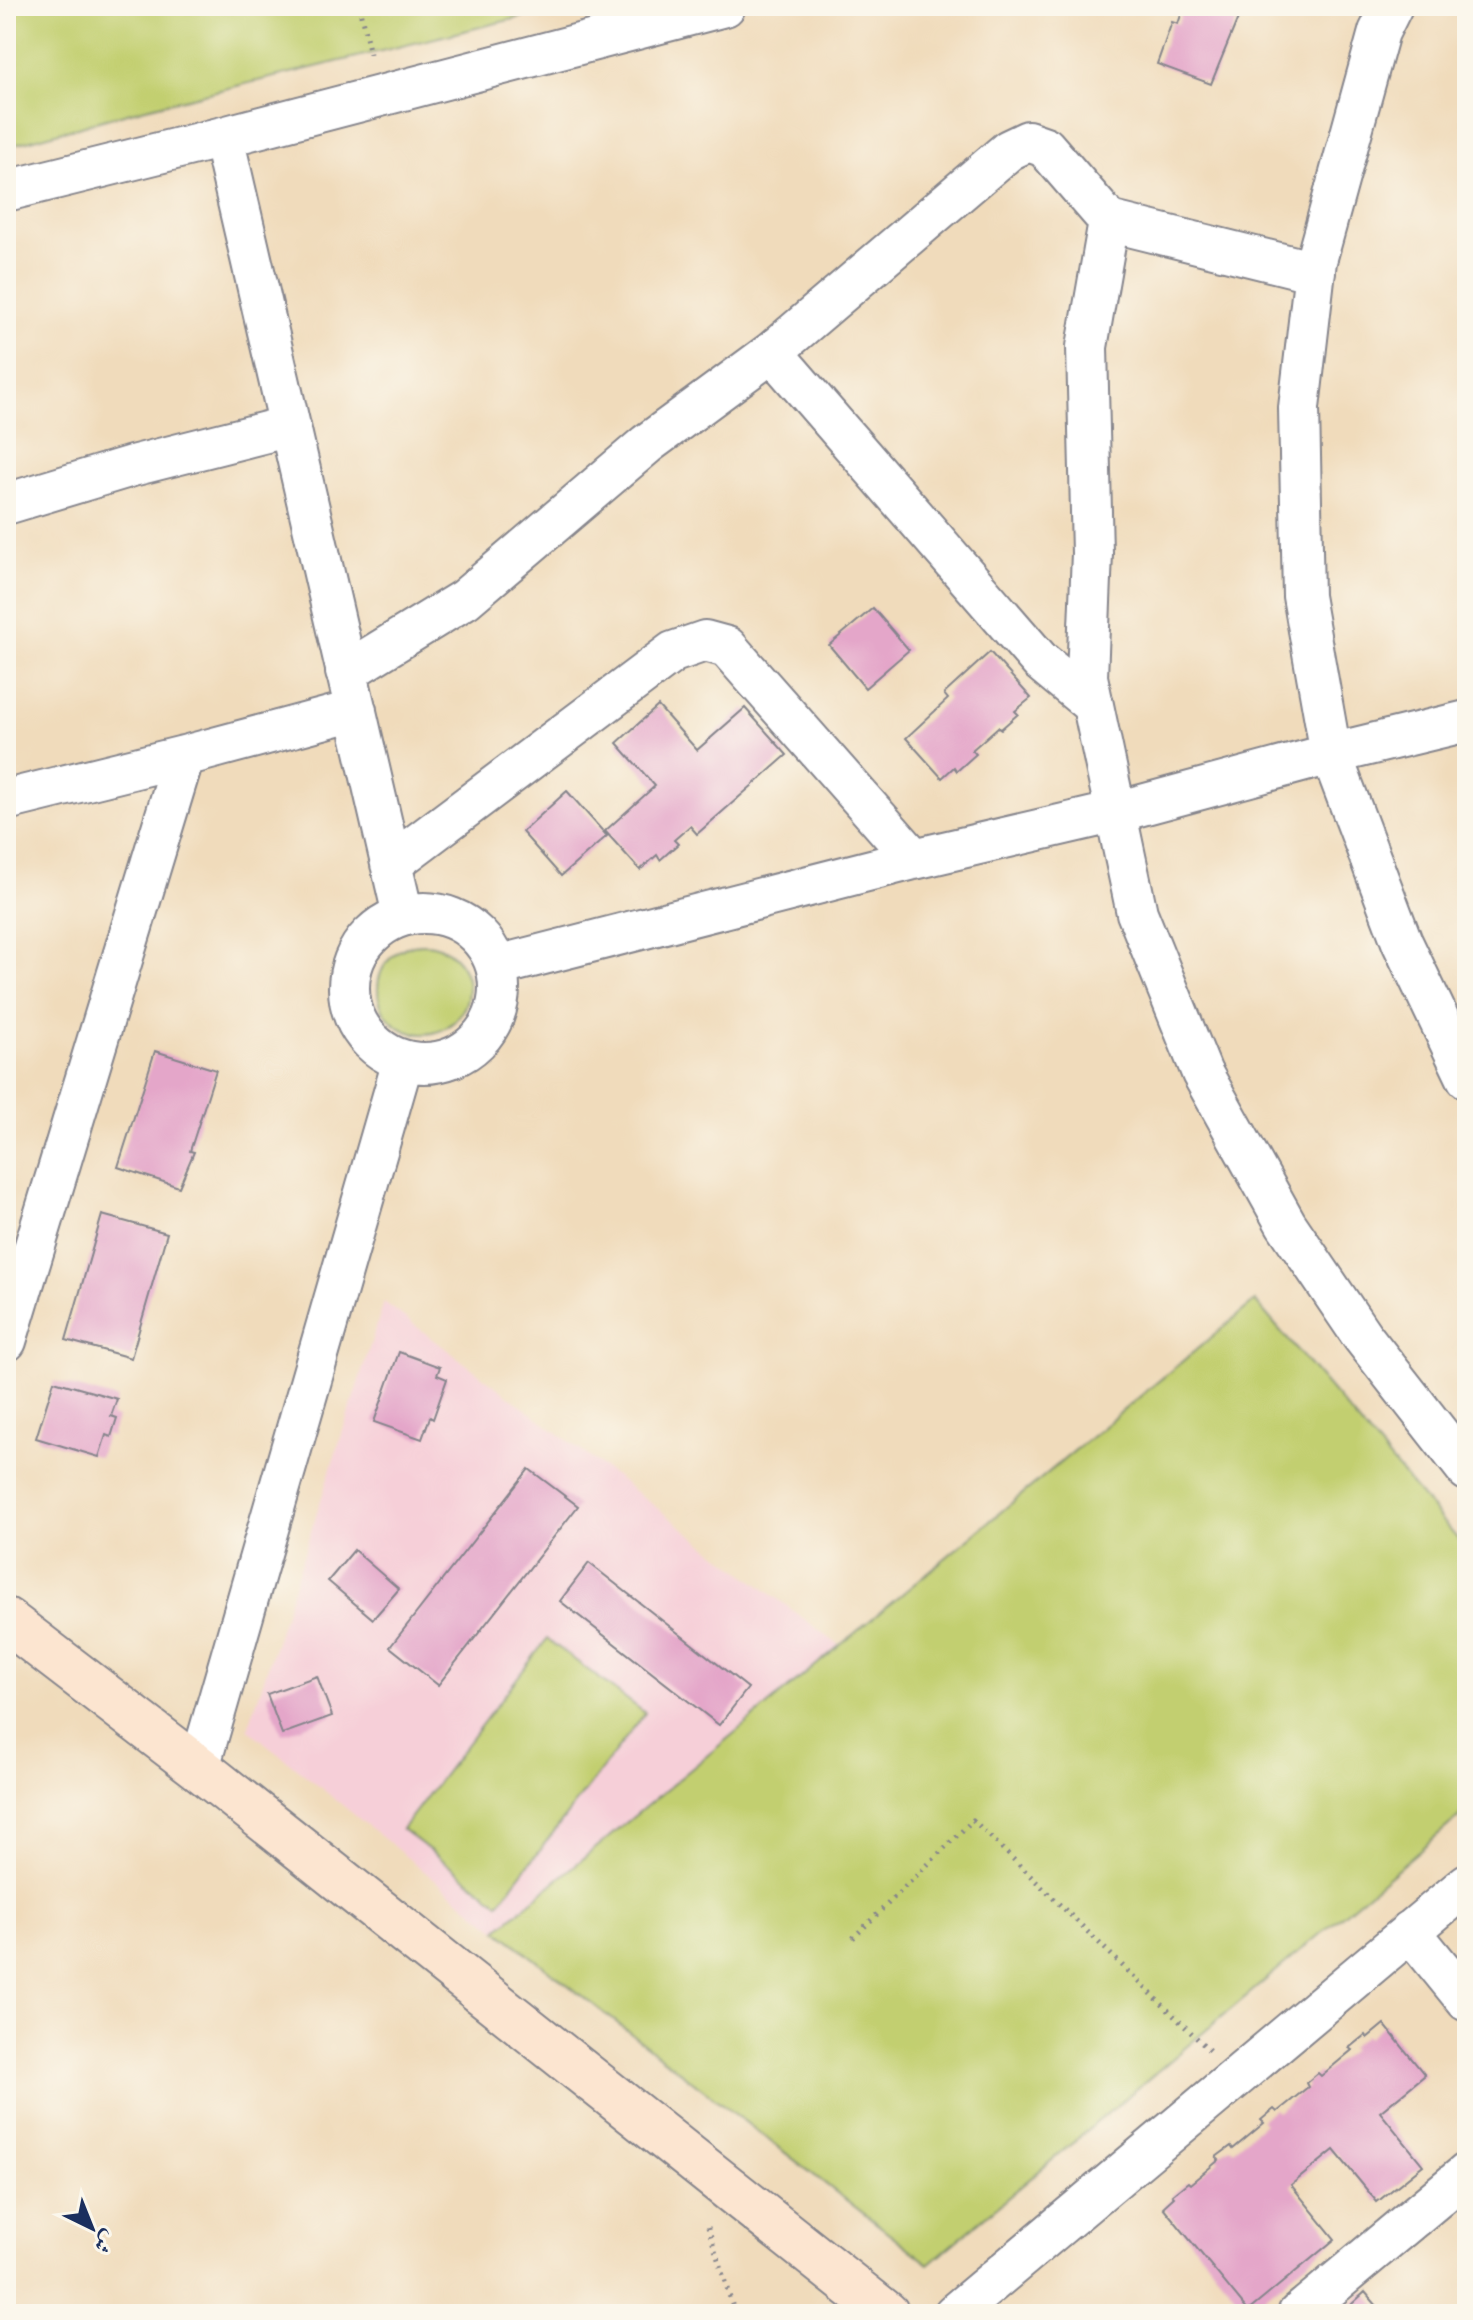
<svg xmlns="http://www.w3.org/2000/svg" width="1473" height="2320" viewBox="0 0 1473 2320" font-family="'Old Standard TT',Amiri,serif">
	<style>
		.built { fill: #f6cfd8 }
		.green { fill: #c2cf70; stroke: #6e7f67; stroke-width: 2 }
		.building { fill: #e4a6c9 }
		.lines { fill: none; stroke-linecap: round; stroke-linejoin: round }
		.lane-casing { stroke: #86858c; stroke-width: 24 }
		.street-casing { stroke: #86858c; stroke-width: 44 }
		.secondary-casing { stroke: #86858c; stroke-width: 48 }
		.path { stroke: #86858c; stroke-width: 5; stroke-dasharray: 2 6; stroke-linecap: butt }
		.lane { stroke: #fff; stroke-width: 20 }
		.street { stroke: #fff; stroke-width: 40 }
		.secondary { stroke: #fce5d0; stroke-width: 44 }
	</style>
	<rect width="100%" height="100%" fill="#fbf7ec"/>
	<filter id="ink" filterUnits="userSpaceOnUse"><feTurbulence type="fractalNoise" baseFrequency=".0125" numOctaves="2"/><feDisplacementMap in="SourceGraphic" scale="16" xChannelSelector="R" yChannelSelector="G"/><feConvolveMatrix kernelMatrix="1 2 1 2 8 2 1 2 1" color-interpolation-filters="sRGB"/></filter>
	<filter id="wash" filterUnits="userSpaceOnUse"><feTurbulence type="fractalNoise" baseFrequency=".006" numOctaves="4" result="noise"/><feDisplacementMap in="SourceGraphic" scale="32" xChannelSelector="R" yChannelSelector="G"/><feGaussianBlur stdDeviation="1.8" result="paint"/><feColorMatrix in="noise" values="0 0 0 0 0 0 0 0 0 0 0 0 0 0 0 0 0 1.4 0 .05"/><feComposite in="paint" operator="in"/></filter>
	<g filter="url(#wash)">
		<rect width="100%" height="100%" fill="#f0dbbb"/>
		<path class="built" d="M384,1302L840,1646L497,1930L248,1729Z"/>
		<path class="green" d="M6,6H567L142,109L6,147V53L17,42L6,30Z
			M378 989a45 45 0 1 1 90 0a45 45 0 1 1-90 0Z
			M1255,1301L1467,1550V1810L929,2264L497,1930Z
			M547,1639L645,1713L499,1903L402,1829Z"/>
		<g id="blocks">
			<path class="building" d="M1184,6H1243L1211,84L1157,64L1172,22L1178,24Z
				M873,608L909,650L865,688L829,645Z
				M990,652L1031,698L1015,711L1018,714L1001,729L998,727L972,750L976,754L957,771L954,767L942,778L906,738L948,699L944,694Z
				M658,706L697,750L745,708L787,755L697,834L690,826L674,840L678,844L660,860L657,855L640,870L605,831L655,786L617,743Z
				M567,791L607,836L561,876L522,832Z
				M155,1051L216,1070L190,1151L194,1152L179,1187L118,1167Z
				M102,1215L167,1233L131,1358L66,1340Z
				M399,1352L440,1367L437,1375L447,1379L433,1419L430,1417L422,1439L374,1422Z
				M54,1381L117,1399L111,1416L117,1418L111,1437L106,1435L99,1457L36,1438Z
				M529,1469L578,1506L438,1685L390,1647Z
				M354,1550L399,1589L373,1619L328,1581Z
				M589,1563L748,1688L719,1725L560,1601Z
				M317,1676L332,1716L282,1734L267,1694Z
				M1384,2024L1425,2075L1380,2112L1423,2165L1377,2202L1334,2150L1291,2185L1335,2239L1248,2311L1163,2207L1174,2197L1172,2195L1188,2182L1190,2184L1219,2160L1216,2157L1231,2146L1233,2149L1264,2123L1261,2120L1274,2109L1277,2112L1308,2087L1306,2083L1318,2073L1321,2076L1352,2050L1349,2048L1365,2035L1367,2038Z
				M1365,2292L1384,2314H1341Z"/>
		</g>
	</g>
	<g filter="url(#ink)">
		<use href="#blocks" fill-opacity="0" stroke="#86858c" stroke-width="2"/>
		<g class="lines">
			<g class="lane-casing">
				<path id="lane" d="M617,6L625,33"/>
			</g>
			<g class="street-casing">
				<path id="street" d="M1392,6L1379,32L1316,261L1299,408L1303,596L1331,754L1402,942L1467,1078
					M223,137L403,915
					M6,191L223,137L725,6
					M1109,221L1087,347L1092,553L1087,677L1137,913L1202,1073L1286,1224L1362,1336L1467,1470
					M772,352L1040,661L1093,705
					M6,504L132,466L290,426
					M346,672L465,599L647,444L772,352L1009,150L1028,141L1045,147L1109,221L1315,272
					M6,800L184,756L356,710
					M391,864L673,652L705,641L727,647L914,859
					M349 988a75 75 0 1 1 150 0a75 75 0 1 1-150 0Z
					M497,966L914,859L1116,812L1331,754L1467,721
					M6,1341L184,756
					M199,1768L403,1061
					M1410,1931L1467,2001
					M954,2314L1467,1884
					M1298,2314L1467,2173"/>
			</g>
			<g class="secondary-casing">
				<path id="secondary" d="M6,1620L199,1768L887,2314"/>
			</g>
			<path class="path" d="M359,6L370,54
				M853,1938L973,1820L1210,2051
				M708,2227L735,2314"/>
			<use href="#lane" class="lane"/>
			<use href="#street" class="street"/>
			<use href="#secondary" class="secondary"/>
		</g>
	</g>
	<rect width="1473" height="2320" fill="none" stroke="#fbf7ec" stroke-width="32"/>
	<g transform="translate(92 2228) rotate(137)" stroke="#fbf7ec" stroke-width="6" paint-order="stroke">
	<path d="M0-6L14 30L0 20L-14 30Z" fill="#1b2f5e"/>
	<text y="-12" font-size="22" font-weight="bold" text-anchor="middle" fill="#1b2f5e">ش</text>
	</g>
</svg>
